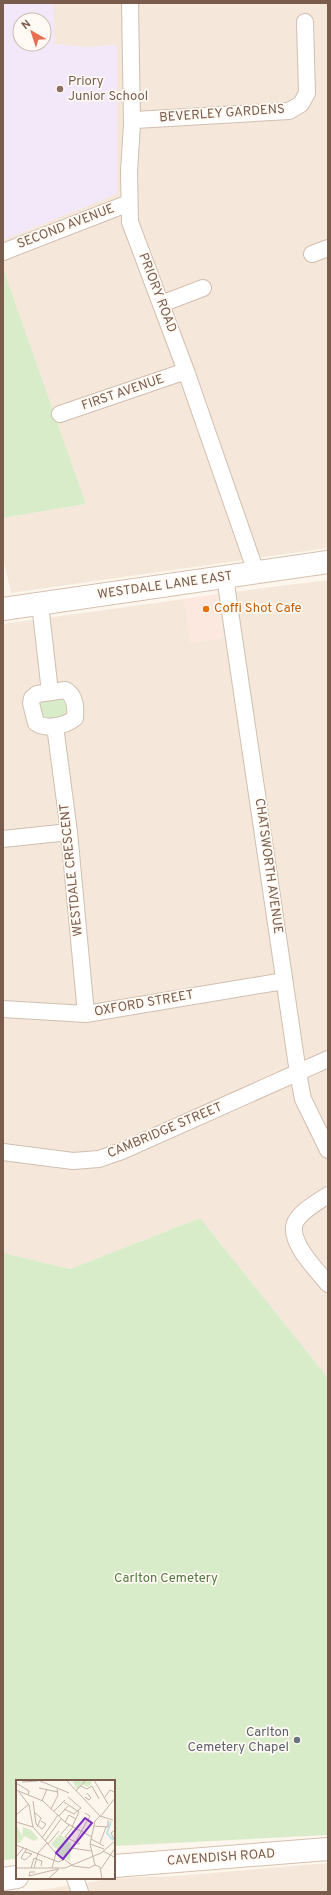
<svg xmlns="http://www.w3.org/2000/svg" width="331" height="1895" viewBox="0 0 331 1895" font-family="Overpass,sans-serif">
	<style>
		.residential { fill: #f5e8da }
		.commercial { fill: #fde8e0 }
		.education { fill: #f3e8fa; fill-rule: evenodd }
		.green { fill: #d8ecc9 }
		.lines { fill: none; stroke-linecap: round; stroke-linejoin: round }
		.street-casing { stroke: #d1beb0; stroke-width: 18 }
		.secondary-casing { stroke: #d6c0b0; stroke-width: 24 }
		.street { stroke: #fff; stroke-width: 16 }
		.secondary { stroke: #fff; stroke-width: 22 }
		.education-dot { fill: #8d6e63; stroke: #fffaf3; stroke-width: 1.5 }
		.food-dot { fill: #e8710a; stroke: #fffaf3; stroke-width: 1.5 }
		.worship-dot { fill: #6b7280; stroke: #fffaf3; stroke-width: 1.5 }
		.labels { text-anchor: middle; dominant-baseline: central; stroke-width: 3.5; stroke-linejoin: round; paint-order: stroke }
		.education-label { font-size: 13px; fill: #785e54; stroke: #fffaf3; text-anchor: start }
		.street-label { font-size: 13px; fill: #7a5c4d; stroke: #fffaf3 }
		.food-label { font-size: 13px; fill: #c56008; stroke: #fffaf3; text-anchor: start }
		.park-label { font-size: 13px; fill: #537a41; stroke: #fffaf3 }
		.worship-label { font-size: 13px; fill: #5b616d; stroke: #fffaf3; text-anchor: end }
		.inset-river { fill: none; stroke: #bfe3e8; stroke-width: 2 }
		.inset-road { fill: none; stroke: #c5b3a7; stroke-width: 1 }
		.view { fill: #7b2cbf; fill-opacity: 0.15; stroke: #7b2cbf; stroke-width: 2 }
		.inset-edge { fill: none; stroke: #7a5c4d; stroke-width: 2 }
	</style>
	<rect width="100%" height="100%" fill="#fdf6ec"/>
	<path class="residential" d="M54,3H328V548L11,593L3,557V518L86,504L3,268V240L117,193V45L86,47L53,44Z
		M328,580V1378L200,1218L70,1269L3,1253V624L184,599L191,643L223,638L217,594Z
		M328,1863V1892H27L116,1878L176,1876Z"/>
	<path class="commercial" d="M217,594L223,638L190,643L184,599Z"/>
	<path class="education" d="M3,3H54V44L86,47L117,45V194L3,240ZM20,20H44V44H20Z"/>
	<path class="green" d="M3,268L86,504L3,518Z
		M62,698C67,702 68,710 64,715L46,719L43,718L38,706L39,702Z
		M200,1218L328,1378V1835L114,1846V1781H17V1859L3,1860V1253L70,1269Z"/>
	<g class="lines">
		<g class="street-casing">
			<path id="street" d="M130,3L132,124L129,172L130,222L186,371L256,572
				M132,124L135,120L289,111L301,104L307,93L305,22
				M3,252L129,203
				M312,254L328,248
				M161,304L203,288
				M60,414L186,371
				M225,577L298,1073L303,1099L328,1150
				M40,604L50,692
				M65,690C75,695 76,708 75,718C65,726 47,730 36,723L31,703L32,698L37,694Z
				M55,726L69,832L86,1014
				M3,839L69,832
				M3,1009L86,1014L284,981
				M3,1152L73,1161L99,1159L122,1151L328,1059
				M328,1195C318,1202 300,1211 295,1223C288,1242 317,1270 328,1284
				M75,1878L80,1892"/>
		</g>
		<g class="secondary-casing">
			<path id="secondary" d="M3,609L328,562
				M114,1866L328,1849
				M3,1879L17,1877"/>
		</g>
		<use href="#street" class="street"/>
		<use href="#secondary" class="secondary"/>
	</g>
	<circle class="education-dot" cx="60" cy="89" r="4"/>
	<circle class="food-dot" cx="206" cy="609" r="4"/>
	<circle class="worship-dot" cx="297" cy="1740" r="4"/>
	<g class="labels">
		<g class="education-label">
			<text x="68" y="82">Priory<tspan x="68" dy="15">Junior School</tspan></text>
		</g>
		<g class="street-label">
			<text transform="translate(222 114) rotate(-4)">BEVERLEY GARDENS</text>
			<text transform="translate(66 227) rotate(-21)">SECOND AVENUE</text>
			<text transform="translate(157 293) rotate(69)">PRIORY ROAD</text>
			<text transform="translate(123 393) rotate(-19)">FIRST AVENUE</text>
			<text transform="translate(165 586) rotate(-8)">WESTDALE LANE EAST</text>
			<text transform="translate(268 866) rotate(82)">CHATSWORTH AVENUE</text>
			<text transform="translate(72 870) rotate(-96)">WESTDALE CRESCENT</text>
			<text transform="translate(144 1004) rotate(-10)">OXFORD STREET</text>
			<text transform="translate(165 1131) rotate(-23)">CAMBRIDGE STREET</text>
			<text transform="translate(221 1858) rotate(-4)">CAVENDISH ROAD</text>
		</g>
		<g class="food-label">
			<text x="214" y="609">Coffi Shot Cafe</text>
		</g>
		<g class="park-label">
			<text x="166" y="1579">Carlton Cemetery</text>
		</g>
		<g class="worship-label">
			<text x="289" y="1733">Carlton<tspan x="289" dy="15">Cemetery Chapel</tspan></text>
		</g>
	</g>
	<g transform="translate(16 1780)">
		<rect width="99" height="99" fill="#fdf6ec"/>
		<path d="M56,0H74L76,2L72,7L66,4L61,10ZM0,44L6,56L7,47L15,50L22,58L18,61L8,56L4,63H1ZM44,54L55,64L54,81L40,72L42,70L35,64Z" fill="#d8ecc9"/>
		<path class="inset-river" d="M95,41L91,53L97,60"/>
		<path class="inset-road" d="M22,0L53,13M50,0L84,36L97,40M78,0L92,24M6,2L22,1M0,3L13,11L12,15M65,6L71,9L76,6L83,19M23,8L42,12M0,10L27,21L50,43L76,57M60,11L70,0M3,12L13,25L17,47L39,72L57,86L73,88L79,85M69,17L73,20L75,18L71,13M89,17L94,10L98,12M17,21L20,44L26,49L30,44L25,41M26,21L31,9M48,22L63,32L56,47M35,29L42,15L41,9M48,29L58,34L65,28L52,17M38,31L49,20M19,33L25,38L21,47M0,35L13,24M43,36L52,26M85,36L99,18M0,42L17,47M49,42L53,35L60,39M78,46L92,47V40M57,47L49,57L64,64M99,50L95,53L99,61M65,52L56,68L75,71M65,52L74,36L69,33M45,54L53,45M26,58L42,35M75,59L88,66M29,61L45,39M84,63L90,47M32,64L43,51M74,64L88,69M0,65L42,82L49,79M87,71L98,77M9,72L16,74L9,80L5,78L11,68M22,73L31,63M0,77L8,67M79,85L74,64L79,41L84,36M79,85L84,87L86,99M0,88H49L85,73L99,61M15,88L18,78L26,81L25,86M18,88L22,73M36,88L40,73M85,89L99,68M19,92H14L13,96L42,89M32,99L43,89"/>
		<path class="view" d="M69,38L76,43L47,79L40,73Z"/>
		<rect width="99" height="99" class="inset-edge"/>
	</g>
	<rect width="331" height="1895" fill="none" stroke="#7a5c4d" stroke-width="8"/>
	<g transform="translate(32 32) rotate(321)"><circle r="19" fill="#fffaf3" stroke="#cabbb1"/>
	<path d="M0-3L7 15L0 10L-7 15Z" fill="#e76f51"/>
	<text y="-6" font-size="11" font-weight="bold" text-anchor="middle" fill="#7a5c4d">N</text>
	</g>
</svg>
